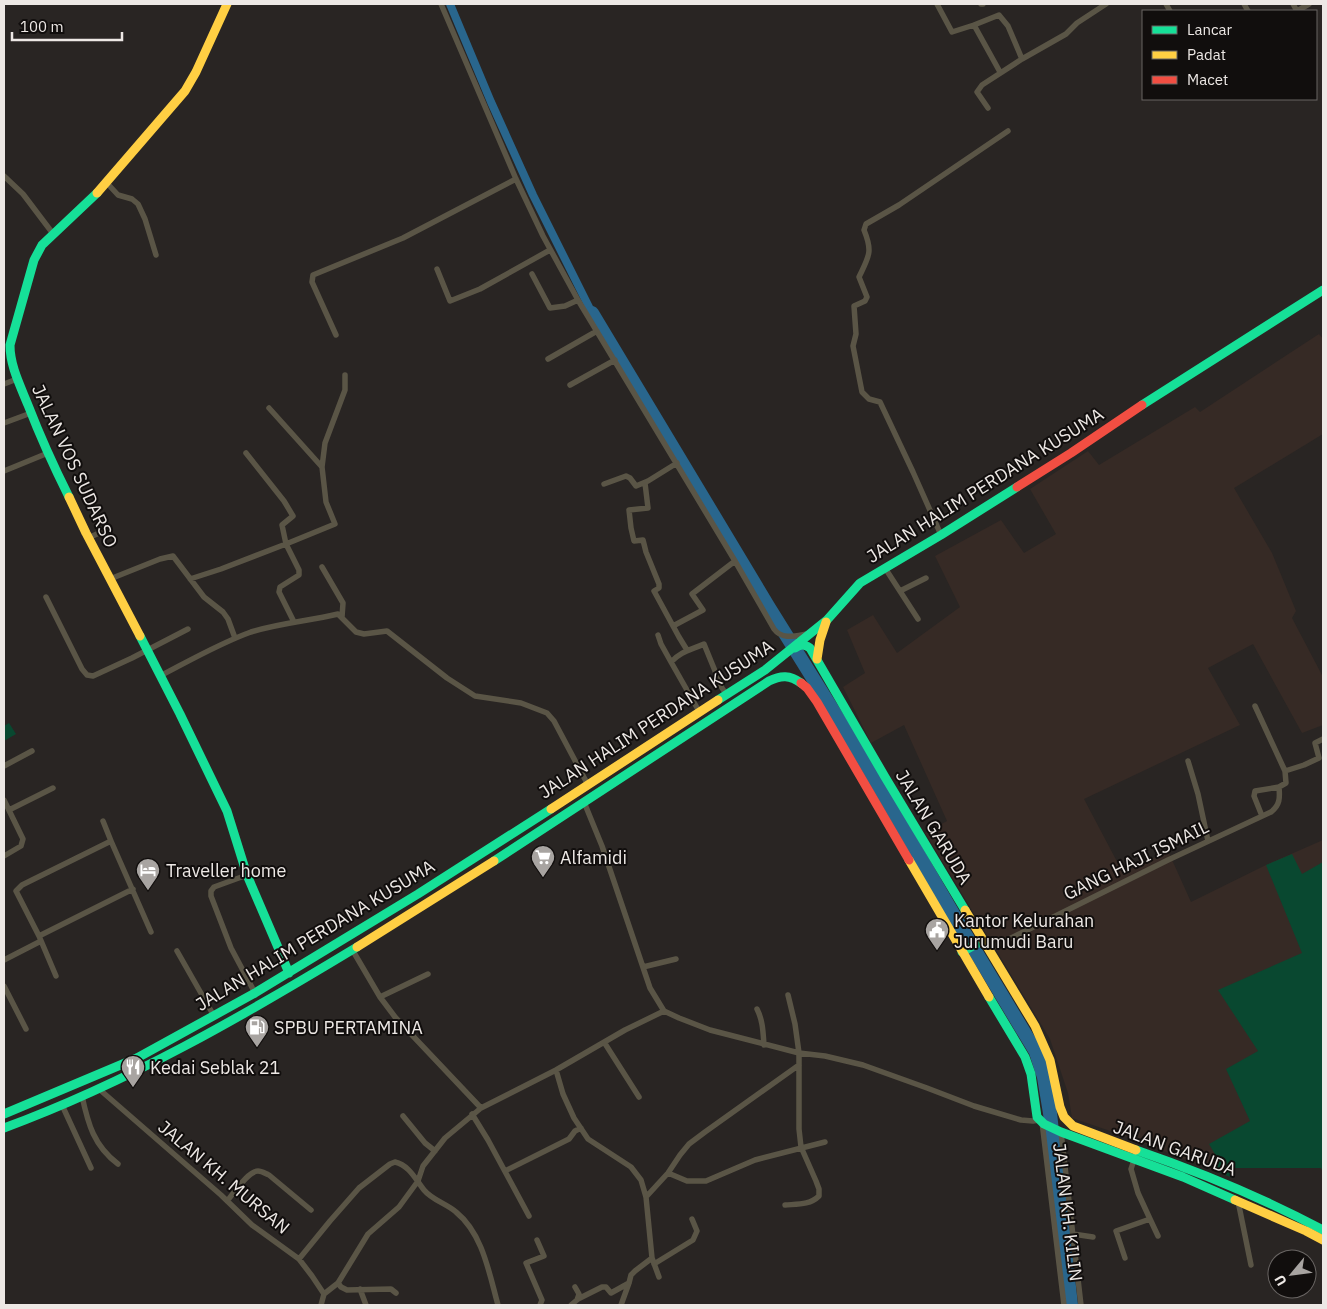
<svg xmlns="http://www.w3.org/2000/svg" width="1327" height="1309" viewBox="0 0 1327 1309" font-family="'IBM Plex Sans',sans-serif">
	<style>
		.built { fill: #362a25 }
		.green { fill: #094830 }
		.lines { fill: none; stroke-linecap: round; stroke-linejoin: round }
		.canal { stroke: #29668d; stroke-width: 8 }
		.river { stroke: #29668d; stroke-width: 14 }
		.street { stroke: #5a5546; stroke-width: 5.5 }
		.fast { stroke: #16e098; stroke-width: 9 }
		.slow { stroke: #ffcf43; stroke-width: 9 }
		.jam { stroke: #f24e42; stroke-width: 9 }
		.labels { text-anchor: middle; dominant-baseline: central; stroke-width: 4; stroke-linejoin: round; paint-order: stroke }
		.street-label { font-size: 18px; fill: #ede8e5; stroke: #110e0d }
		.poi-label { font-size: 18px; fill: #ede8e5; stroke: #110e0d; text-anchor: start }
	</style>
	<rect width="100%" height="100%" fill="#292523"/>
	<path class="built" d="M1319,334L1323,339V434L1234,488L1272,553L1296,611L1292,618L1323,677V725L1302,733L1253,644L1208,668L1240,725L1084,799L1123,873L1168,851L1191,902L1266,865L1323,840V1172L1321,1168H1234L1233,1178L1125,1136L1072,1118L1068,1093L1050,1039L925,833L947,821L904,725L871,743L843,687L865,673L847,630L873,615L897,653L960,607L935,556L1001,520L1024,553L1056,534L1030,489L1088,451L1099,465L1195,407L1200,412Z"/>
	<path class="green" d="M9,723L16,734L4,741V726Z
		M1292,854L1302,874L1323,862V1172L1321,1168H1234L1233,1178L1215,1171L1219,1161L1209,1144L1250,1121L1226,1069L1258,1051L1218,990L1302,953L1266,865Z"/>
	<g class="lines">
		<path class="canal" d="M450,4L491,102L533,195L592,313"/>
		<path class="river" d="M592,313L768,606L862,757L959,924L1036,1052L1044,1077L1050,1113L1071,1305"/>
		<path class="street" d="M441,4L516,179L543,236L578,300L735,561L774,629C782,640 795,636 807,634
			M937,4L952,32L974,25L1000,72
			M981,4H983
			M1166,4L1170,11
			M1244,4L1248,11
			M1293,4L1297,11L1309,4
			M974,25L999,15L1008,26L1022,59
			M988,108L977,92L982,85L1022,59L1066,34L1077,23L1106,4
			M4,176L23,194L54,235
			M106,182L118,195L132,199L138,204L145,219L156,255
			M437,269L450,301L480,289L550,250
			M532,274L550,308L565,306L578,300
			M336,335L312,282L313,275L403,238L516,179
			M548,359L597,331
			M4,384L17,379
			M570,385L615,360
			M269,408L322,467
			M4,423L31,413
			M246,453L284,501L293,516L282,525L286,544L335,524L326,502L322,467L325,443L345,390V375
			M4,471L48,453
			M645,483L648,508L629,510L631,528L634,541L643,540L646,552L659,584V588L654,591L679,637L687,650
			M604,484L626,476L630,478L636,486L648,481L677,463
			M941,535L913,472L880,402L869,399L862,392L853,346L856,334L854,306L865,301L867,297L859,277C869,256 873,252 864,230L866,224L899,205L1008,131
			M88,538L108,529
			M322,567L343,603L342,617
			M885,568L918,619
			M110,579L160,559L173,556L204,597L223,612L228,619L235,638
			M190,579L221,569L286,544L299,570V575L280,587L279,592L294,622
			M900,591L926,578
			M46,597L82,669L87,675L93,676L132,658L188,629
			M673,626L703,610L692,594L735,561
			M658,635L661,644L671,662L700,713
			M671,662C681,651 691,650 704,644L722,688L727,695
			M160,676C189,661 220,643 251,632C280,623 309,621 338,614L356,632L364,634L387,631L447,678L475,696L521,703L547,713L554,721L588,785
			M1255,706L1285,771L1286,783L1279,787L1255,791L1254,796L1262,816
			M1188,761L1198,794L1208,841
			M4,766L32,751
			M1285,771L1304,765L1319,758L1315,743L1323,739
			M4,800L23,839L21,846L4,856
			M584,802L602,846L650,988L664,1011L679,1018L710,1030L799,1053L825,1056L863,1065L927,1088L974,1106L1021,1120L1033,1121L1039,1120
			M9,810L53,788
			M103,821L111,841L151,932
			M247,875L214,887L211,891V896L231,948L255,993
			M39,936L133,889
			M989,949L1168,860L1271,812C1280,805 1280,798 1279,787
			M177,951L214,1016
			M353,951L380,997L395,1017L481,1108
			M4,960L41,941
			M643,967L676,959
			M56,976L39,936L16,891L22,885L111,841
			M4,986L26,1029
			M380,997L428,974
			M757,1009C763,1021 763,1032 764,1045
			M604,1042L639,1097
			M556,1070L563,1094L574,1118L588,1139L631,1167L641,1180L646,1197L652,1258L659,1277
			M99,1089L221,1195L252,1225L299,1259L312,1276L324,1294
			M82,1096C88,1124 94,1146 118,1164
			M62,1105L91,1168
			M472,1114L488,1140L529,1216
			M403,1116L425,1143L435,1151
			M1042,1122L1064,1305
			M1061,1132L1081,1305
			M1134,1160L1131,1169L1138,1193L1150,1219
			M505,1171L569,1139L575,1131L581,1128
			M668,1173L687,1181H706L755,1160L825,1142
			M646,1197L668,1173L680,1155L689,1144L705,1132L799,1065
			M227,1201C234,1193 248,1171 258,1171C262,1171 266,1174 269,1175L311,1210
			M1238,1201L1251,1265
			M785,1205C798,1204 810,1205 819,1196V1189L816,1181L801,1147L799,1129V1053L795,1024L788,995
			M1073,1234L1093,1237
			M537,1240L544,1256L526,1263L542,1300L540,1305
			M1125,1258L1116,1231L1150,1219L1158,1236
			M299,1259L330,1221L359,1188L390,1164L395,1162C409,1165 416,1180 424,1190C432,1200 447,1204 456,1212C483,1234 489,1273 498,1305
			M654,1264L693,1240L697,1231L692,1219
			M338,1283L341,1287L347,1290L391,1289L396,1293
			M360,1289L366,1305
			M578,1299L602,1287H606L611,1293L629,1283
			M321,1305L324,1294L338,1283L368,1234L399,1207L418,1181L423,1166L445,1138L481,1108L556,1070L625,1030L664,1011
			M571,1305L577,1300L579,1294L575,1287
			M621,1305L629,1283L631,1275L635,1271L652,1258"/>
		<path class="fast" d="M1142,405L1323,290
			M69,497C54,467 40,436 28,405C20,385 10,366 10,345L34,260L42,245L97,193
			M140,636L180,714L227,811L247,875L289,973
			M795,648C801,644 804,644 810,648L885,777L965,910
			M718,700L765,670L827,620L860,583L941,535L1017,487
			M494,861L769,681C781,675 790,675 801,683
			M962,952L983,940
			M989,997L1025,1057L1031,1074L1037,1117L1044,1124L1061,1132L1183,1177L1235,1200
			M4,1114L137,1058L255,993L418,894L551,809
			M4,1128C129,1082 243,1016 357,947
			M1136,1150C1200,1172 1263,1198 1323,1230"/>
		<path class="slow" d="M97,193L185,91L196,72L227,4
			M69,497L86,533L140,636
			M817,659L820,640L826,622
			M551,809L718,700
			M909,860L989,997
			M965,910L1035,1026L1050,1060L1060,1107L1064,1117L1073,1126L1136,1150
			M357,947L494,861
			M1235,1200L1306,1231L1323,1240"/>
		<path class="jam" d="M1017,487L1071,453L1142,405
			M801,683L807,688L817,702L909,860"/>
	</g>
	<defs>
		<g id="supermarket-pin" transform="scale(1.25)"><path d="M0 17L-7.5 6A9.5 9.5 0 1 1 7.5 6Z" fill="#a8a4a1" stroke="#110e0d"/><path d="M-6-5.5h2.5l.6 2H6L4.5 2H-2.5L-4.4-4H-6ZM-1.5 3.2a1.3 1.3 0 1 0 .1 0ZM3 3.2a1.3 1.3 0 1 0 .1 0Z" fill="#fff"/></g>
		<g id="hotel-pin" transform="scale(1.25)"><path d="M0 17L-7.5 6A9.5 9.5 0 1 1 7.5 6Z" fill="#a8a4a1" stroke="#110e0d"/><path d="M-6-4.5h1.5V1H6V5H4.5V3h-9V5H-6ZM-4 0a1.8 1.8 0 1 1 3.6 0ZM.5 0V-2.5h3Q6-2.5 6 0Z" fill="#fff"/></g>
		<g id="civic-pin" transform="scale(1.25)"><path d="M0 17L-7.5 6A9.5 9.5 0 1 1 7.5 6Z" fill="#a8a4a1" stroke="#110e0d"/><path d="M-.6-6.5H3V-4.5H.6V-3L4-1V1h2V6H-6V1h2V-1L-.6-3ZM-1.2 2.5V6h2.4V2.5Z" fill="#fff"/></g>
		<g id="fuel-pin" transform="scale(1.25)"><path d="M0 17L-7.5 6A9.5 9.5 0 1 1 7.5 6Z" fill="#a8a4a1" stroke="#110e0d"/><path d="M-5.5-6h7V0h2V4h1.3V-2.5L3-4.5l.8-.8L6-3V5H2.5V1h-1V6h-7ZM-4.2-4.7v3.2H.2V-4.7Z" fill="#fff"/></g>
		<g id="restaurant-pin" transform="scale(1.25)"><path d="M0 17L-7.5 6A9.5 9.5 0 1 1 7.5 6Z" fill="#a8a4a1" stroke="#110e0d"/><path d="M-5-6h1v4h1v-4h1v4h1v-4h1v5L-1.5 .5V6h-2V.5L-5-1ZM5-6V6H3V1.5H1.5Q1.5-4 5-6Z" fill="#fff"/></g>
	</defs>
	<g fill-rule="evenodd">
		<use href="#supermarket-pin" x="543" y="857"/>
		<use href="#hotel-pin" x="148" y="870"/>
		<use href="#civic-pin" x="937" y="930"/>
		<use href="#fuel-pin" x="257" y="1027"/>
		<use href="#restaurant-pin" x="133" y="1067"/>
	</g>
	<g class="labels">
		<g class="street-label">
			<text transform="translate(75 466) rotate(65)">JALAN VOS SUDARSO</text>
			<text transform="translate(985 485) rotate(-32)">JALAN HALIM PERDANA KUSUMA</text>
			<text transform="translate(656 719) rotate(-33)">JALAN HALIM PERDANA KUSUMA</text>
			<text transform="translate(934 827) rotate(59)">JALAN GARUDA</text>
			<text transform="translate(1136 860) rotate(-26)">GANG HAJI ISMAIL</text>
			<text transform="translate(315 935) rotate(-31)">JALAN HALIM PERDANA KUSUMA</text>
			<text transform="translate(1175 1148) rotate(20)">JALAN GARUDA</text>
			<text transform="translate(224 1177) rotate(40)">JALAN KH. MURSAN</text>
			<text transform="translate(1068 1212) rotate(83)">JALAN KH. KILIN</text>
		</g>
		<g class="poi-label">
			<text x="560" y="857">Alfamidi</text>
			<text x="166" y="870">Traveller home</text>
			<text x="954" y="920">Kantor Kelurahan<tspan x="954" dy="21">Jurumudi Baru</tspan></text>
			<text x="274" y="1027">SPBU PERTAMINA</text>
			<text x="150" y="1067">Kedai Seblak 21</text>
		</g>
	</g>
	<rect width="1327" height="1309" fill="none" stroke="#ede8e5" stroke-width="10"/>
	<rect x="1142" y="10" width="175" height="90" fill="#110e0d" stroke="#696563"/>
	<rect x="1152" y="26" width="25" height="8" fill="#16e098" stroke="#696563"/>
	<text x="1187" y="35" font-size="15" fill="#ede8e5">Lancar</text>
	<rect x="1152" y="51" width="25" height="8" fill="#ffcf43" stroke="#696563"/>
	<text x="1187" y="60" font-size="15" fill="#ede8e5">Padat</text>
	<rect x="1152" y="76" width="25" height="8" fill="#f24e42" stroke="#696563"/>
	<text x="1187" y="85" font-size="15" fill="#ede8e5">Macet</text>
	<g transform="translate(1292 1274) rotate(241)"><circle r="24" fill="#110e0d" stroke="#696563"/>
	<path d="M0-4L9 19L0 12L-9 19Z" fill="#a8a4a1"/>
	<text y="-8" font-size="14" font-weight="bold" text-anchor="middle" fill="#ede8e5">U</text>
	</g>
	<path d="M12 32v8h110v-8" fill="none" stroke="#ede8e5" stroke-width="2.5"/>
	<text x="20" y="32" font-size="15" fill="#ede8e5" stroke="#110e0d" stroke-width="4" paint-order="stroke">100 m</text>
</svg>
